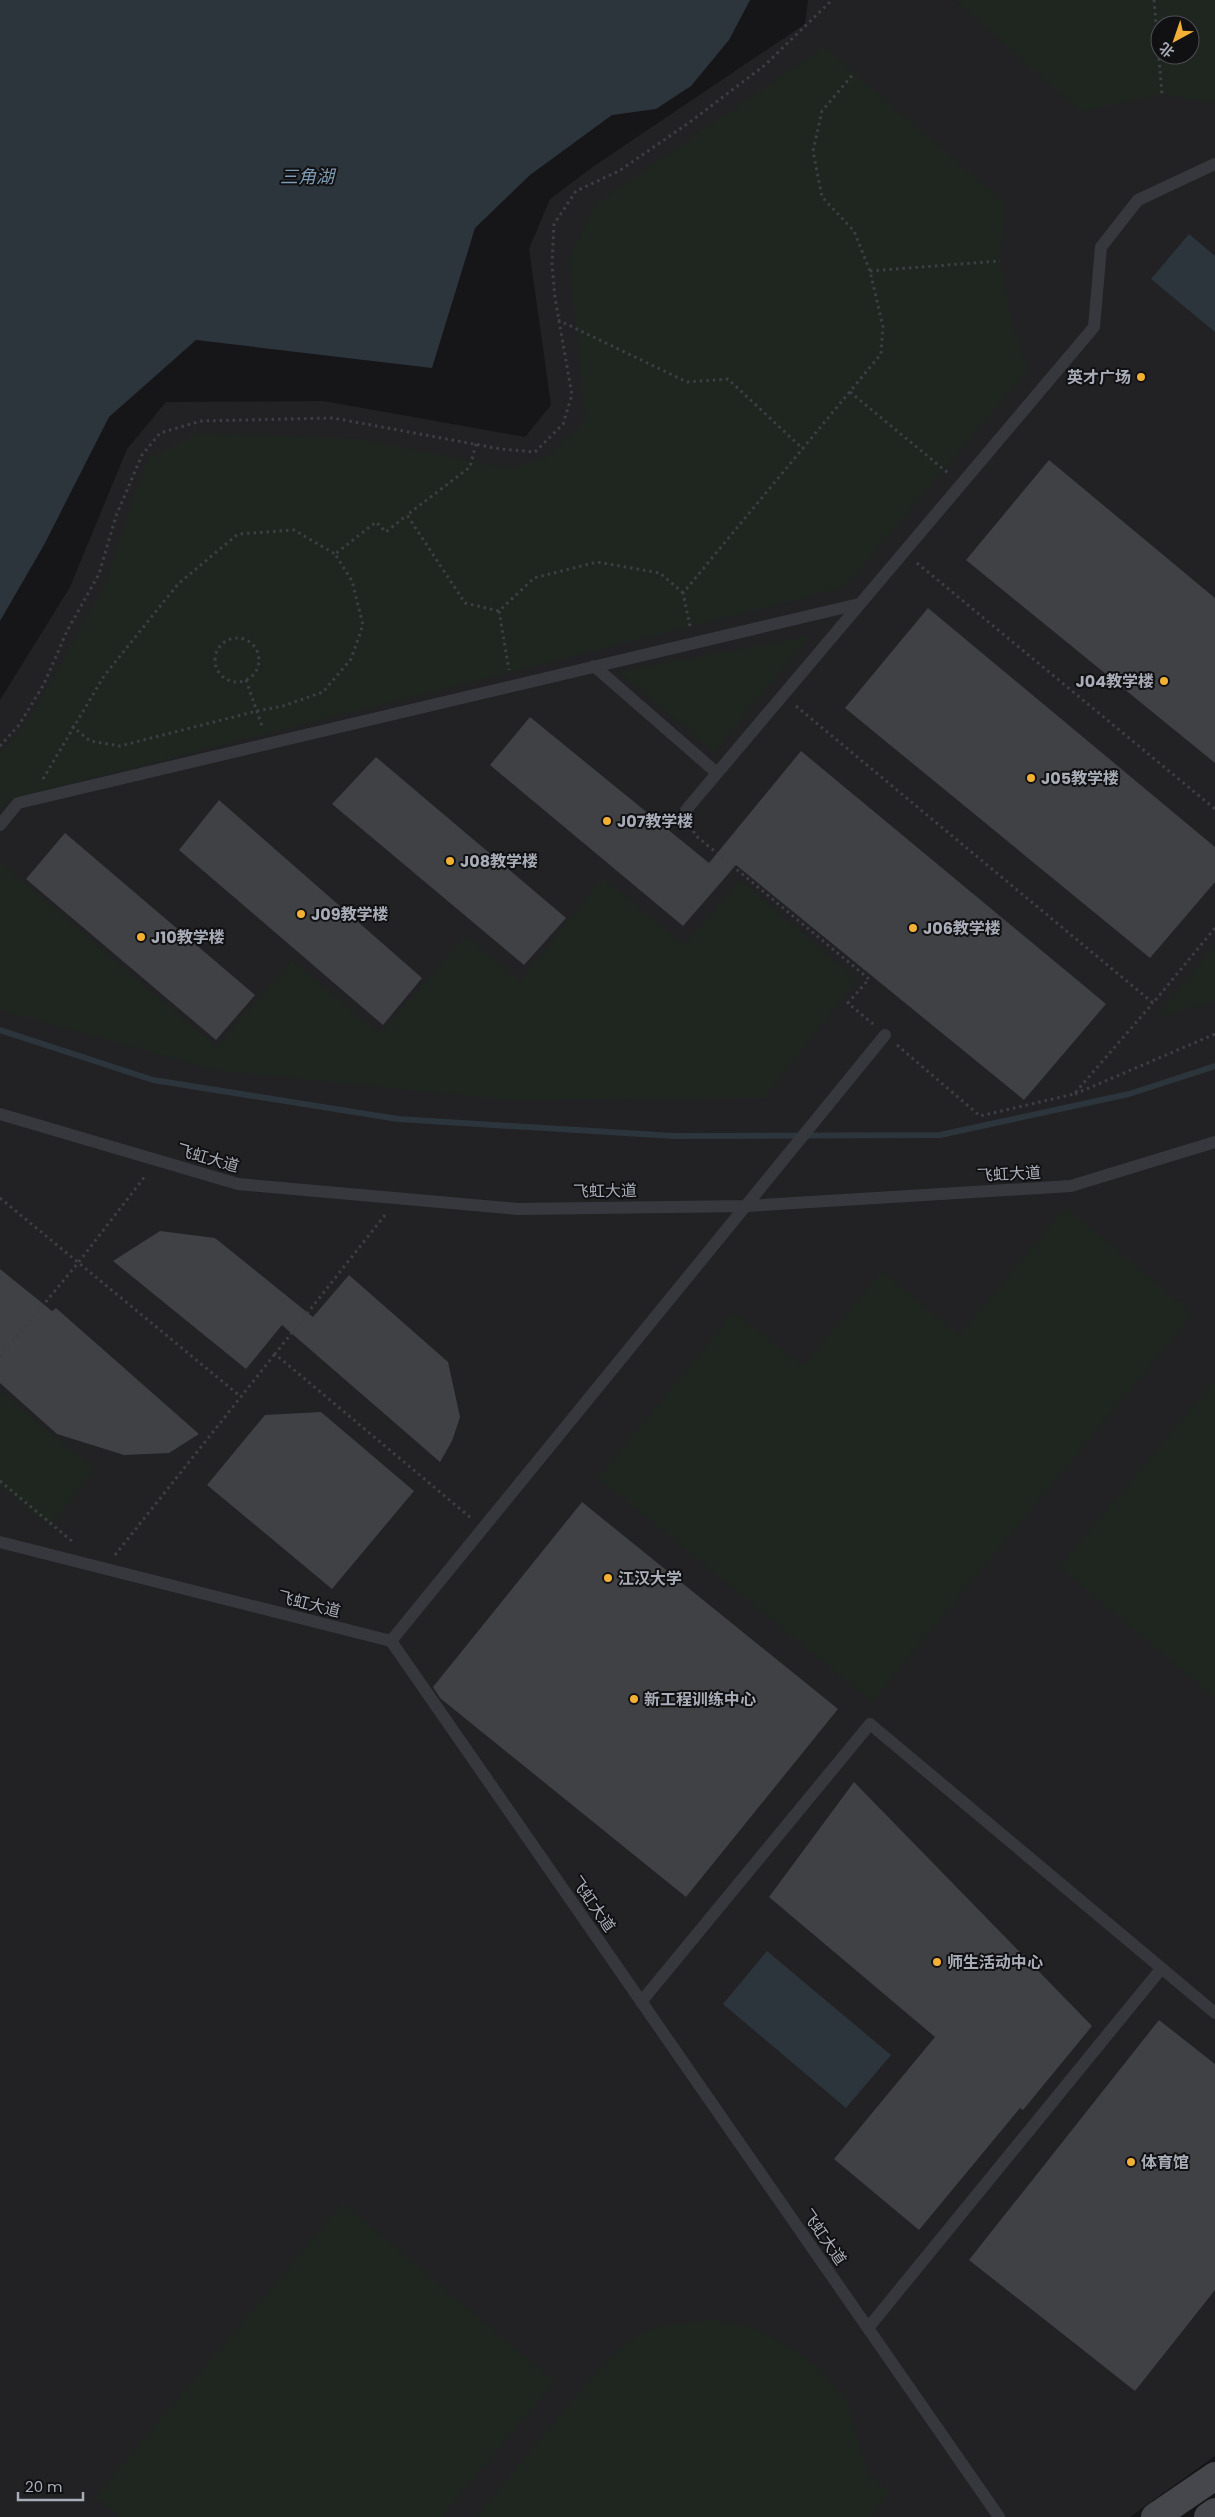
<svg xmlns="http://www.w3.org/2000/svg" width="1215" height="2517" viewBox="0 0 1215 2517" font-family="Poppins,'Noto Sans SC',sans-serif">
	<style>
		.built { fill: #222225; fill-rule: evenodd }
		.green { fill: #1e261f; fill-rule: evenodd }
		.water { fill: #2c353c }
		.lines { fill: none; stroke-linecap: round; stroke-linejoin: round }
		.stream { stroke: #2c353c; stroke-width: 6 }
		.building { fill: #404145 }
		.path { stroke: #3d3f44; stroke-width: 3; stroke-dasharray: 2.5 4; stroke-linecap: butt }
		.lane { stroke: #37383d; stroke-width: 12 }
		.secondary { stroke: #45474d; stroke-width: 28 }
		.poi-dot { fill: #f2b134; stroke: #111113; stroke-width: 2 }
		.labels { text-anchor: middle; dominant-baseline: central; stroke-width: 4; stroke-linejoin: round; paint-order: stroke }
		.poi-label { font-size: 16px; font-weight: bold; fill: #a8adb8; stroke: #111113; text-anchor: start }
		.street-label { font-size: 16px; fill: #a8adb8; stroke: #111113 }
		.water-label { font-size: 18px; font-style: italic; fill: #7f9bb3; stroke: #111113 }
	</style>
	<rect width="100%" height="100%" fill="#161618"/>
	<path class="built" d="M808,0H1215V2456L1130,2517H0V700L70,587L127,449L166,402L323,401L525,437L551,405L529,249L550,199L594,166L805,24ZM1160,25H1190V55H1160Z"/>
	<path class="green" d="M955,0H1215V103L1162,94L1080,112ZM1160,25H1190V55H1160Z
		M824,47L1004,202L1000,261L1011,320L1028,370L845,587L10,799L0,811V752L32,715L104,586L148,458L198,433L358,439L508,468L547,457L586,420L569,260L595,204Z
		M810,636L714,752L618,672Z
		M0,862L216,1047L292,960L379,1034L466,936L520,981L603,878L684,945L740,880L857,980L764,1098L509,1100L215,1070L0,1010Z
		M1215,946V1001L1155,1017Z
		M1066,1207L1193,1314L872,1702L598,1478L734,1312L803,1366L882,1271L959,1335Z
		M1215,1380V1698L1059,1567Z
		M0,1391L96,1470L49,1526L0,1486Z
		M343,2203L555,2382L441,2517H119L95,2497Z
		M714,2320L760,2330L788,2346L819,2368L847,2402L868,2475L890,2492L870,2517H476L596,2372C610,2358 623,2344 641,2334C659,2324 693,2323 714,2320Z"/>
	<path class="water" d="M0,0H750L729,40L691,86L656,109L612,115L530,175L475,228L432,368L196,340L109,417L44,545L0,621Z
		M1189,234L1215,256V332L1151,279Z
		M767,1951L891,2055L846,2108L723,2004Z"/>
	<g class="lines">
		<path class="stream" d="M0,1030L153,1080L398,1119L674,1136L940,1135L1129,1094L1215,1066"/>
	</g>
	<path class="building" d="M1049,460L1215,598V763L966,560Z
		M928,608L1215,847V882L1150,958L845,708Z
		M530,717L709,863L801,751L1106,1004L1024,1100L736,865L683,926L490,765Z
		M376,757L566,918L524,965L332,804Z
		M219,800L422,978L383,1025L179,850Z
		M65,833L255,995L216,1040L26,879Z
		M160,1231L215,1238L313,1317L349,1275L448,1362L460,1417L452,1441L440,1462L282,1325L246,1369L113,1261Z
		M0,1269L52,1311L56,1308L199,1434L169,1453L124,1455L57,1434L0,1383Z
		M321,1412L414,1491L332,1589L207,1485L265,1415Z
		M582,1502L838,1709L686,1897L440,1698L433,1687Z
		M854,1782L1092,2026L1023,2110L1020,2108L919,2230L834,2159L935,2037L769,1897Z
		M1159,2020L1215,2064V2290L1135,2391L969,2260Z"/>
	<g class="lines">
		<path class="path" d="M1154,0L1162,94
			M870,271L1000,261
			M558,320L687,382L728,379L803,449
			M850,392L948,473
			M476,444L470,467L407,515L465,603L499,611L534,578L597,562L660,573L683,593
			M917,563L1215,809
			M499,611L509,670
			M690,626L683,593L881,354L883,327L870,271L854,231L822,197L813,151L822,111L854,73
			M215 660a22 22 0 1 1 44 0a22 22 0 1 1-44 0Z
			M246,680L263,729
			M796,706L1153,1003L1215,928
			M72,726L90,741L120,746L257,711L283,706L323,692L351,659L363,625L352,581L335,554L376,522L386,532L407,515
			M0,746L19,725L44,684L67,631L99,574L116,516L142,455L160,433L201,421L333,418L501,449L535,452L563,424L572,395L555,298L552,264L554,224L576,191L619,171L690,122L765,65L832,0
			M43,779L104,676L178,584L238,534L294,530L335,554
			M691,825L695,835L869,979L848,1003L873,1024
			M897,1045L980,1116L1074,1094L1153,1003
			M1075,1094L1215,1034
			M0,1198L240,1396
			M385,1215L275,1354L471,1518
			M0,1357L78,1263L146,1175
			M0,1481L73,1542
			M115,1555L275,1354"/>
		<path class="lane" d="M594,666L717,773
			M686,810L1094,327L1101,247L1138,200L1215,164
			M0,825L18,803L859,604
			M0,1114L238,1184L518,1209L747,1206L1071,1186L1215,1142
			M0,1542L391,1641L999,2517
			M391,1641L885,1035
			M641,2002L870,1724L1215,2013
			M868,2328L1161,1969"/>
		<path class="secondary" d="M1155,2517L1215,2476
			M1208,2517L1215,2512"/>
	</g>
	<g class="poi-dot">
		<circle cx="1141" cy="377" r="5"/>
		<circle cx="1164" cy="681" r="5"/>
		<circle cx="1031" cy="778" r="5"/>
		<circle cx="607" cy="821" r="5"/>
		<circle cx="450" cy="861" r="5"/>
		<circle cx="301" cy="914" r="5"/>
		<circle cx="913" cy="928" r="5"/>
		<circle cx="141" cy="937" r="5"/>
		<circle cx="608" cy="1578" r="5"/>
		<circle cx="634" cy="1699" r="5"/>
		<circle cx="937" cy="1962" r="5"/>
		<circle cx="1131" cy="2162" r="5"/>
	</g>
	<g class="labels">
		<g class="poi-label">
			<text x="1131" y="377" text-anchor="end">英才广场</text>
			<text x="1154" y="681" text-anchor="end">J04教学楼</text>
			<text x="1041" y="778">J05教学楼</text>
			<text x="617" y="821">J07教学楼</text>
			<text x="460" y="861">J08教学楼</text>
			<text x="311" y="914">J09教学楼</text>
			<text x="923" y="928">J06教学楼</text>
			<text x="151" y="937">J10教学楼</text>
			<text x="618" y="1578">江汉大学</text>
			<text x="644" y="1699">新工程训练中心</text>
			<text x="947" y="1962">师生活动中心</text>
			<text x="1141" y="2162">体育馆</text>
		</g>
		<g class="street-label">
			<text transform="translate(208 1158) rotate(16)">飞虹大道</text>
			<text transform="translate(1009 1174) rotate(-3)">飞虹大道</text>
			<text transform="translate(605 1191) rotate(-1)">飞虹大道</text>
			<text transform="translate(309 1604) rotate(14)">飞虹大道</text>
			<text transform="translate(593 1904) rotate(55)">飞虹大道</text>
			<text transform="translate(824 2237) rotate(55)">飞虹大道</text>
		</g>
		<g class="water-label">
			<text x="307" y="176">三角湖</text>
		</g>
	</g>
	<g transform="translate(1175 40) rotate(220)"><circle r="24" fill="#111113" stroke="#4d4f55"/>
	<path d="M0-4L9 19L0 12L-9 19Z" fill="#f2b134"/>
	<text y="-8" font-size="14" font-weight="bold" text-anchor="middle" fill="#a8adb8">北</text>
	</g>
	<path d="M18 2492v8h65v-8" fill="none" stroke="#a8adb8" stroke-width="2.5"/>
	<text x="25" y="2492" font-size="15" fill="#a8adb8" stroke="#111113" stroke-width="4" paint-order="stroke">20 m</text>
</svg>
